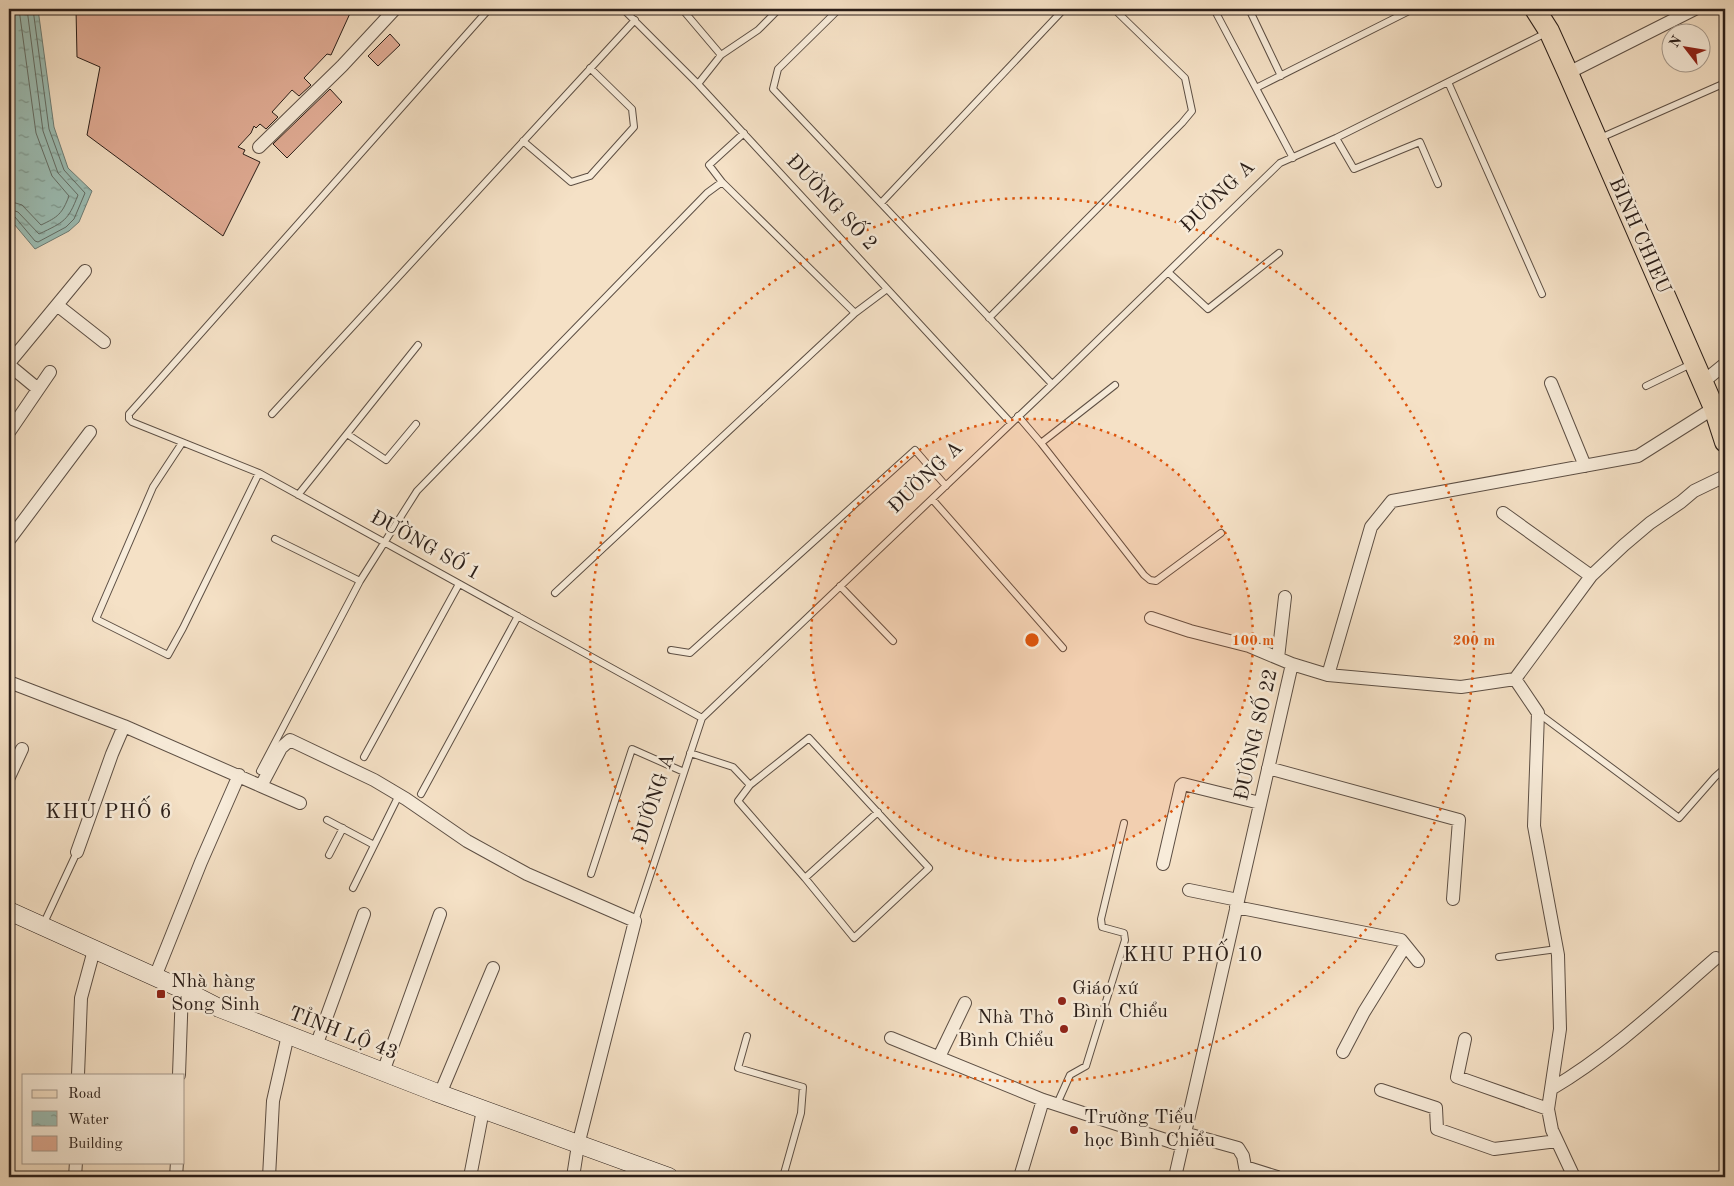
<svg xmlns="http://www.w3.org/2000/svg" width="1734" height="1186" viewBox="0 0 1734 1186" font-family="'Old Standard TT',serif">
	<style>
		.water { fill: url(#water-ripples); stroke: #6e7e77 }
		.lines { fill: none; stroke-linecap: round; stroke-linejoin: round }
		.shore { stroke: #636e67; stroke-width: 1 }
		.building { fill: #e1ac95; stroke: #2a1e19 }
		.lane-casing { stroke: #5d4f44; stroke-width: 8 }
		.street-casing { stroke: #5d4f44; stroke-width: 14 }
		.secondary-casing { stroke: #2a1e19; stroke-width: 19 }
		.primary-casing { stroke: #2a1e19; stroke-width: 22 }
		.lane { stroke: #f8ecda; stroke-width: 6 }
		.street { stroke: #f8ecda; stroke-width: 12 }
		.secondary { stroke: #f8ecda; stroke-width: 18 }
		.primary { stroke: #f5e1c6; stroke-width: 20 }
		.ring { fill: none; stroke: #de560d; stroke-width: 2.5; stroke-dasharray: 2.5 5 }
		.poi-dot { fill: #8f2418; stroke: #f8ecda; stroke-width: 2 }
		.labels { text-anchor: middle; dominant-baseline: central; stroke-width: 5; stroke-linejoin: round; paint-order: stroke }
		.street-label { font-size: 20px; fill: #2a1e19; stroke: #f8ecda }
		.poi-label { font-size: 20px; fill: #2a1e19; stroke: #f8ecda; text-anchor: start }
		.neighbourhood-label { font-size: 21px; letter-spacing: 1px; fill: #2a1e19; stroke: #f8ecda }
		.centre { fill: #de560d; stroke: #f8ecda; stroke-width: 2.5 }
		.ring-label { font-size: 15px; text-anchor: middle; font-weight: bold; fill: #de560d; stroke: #f8ecda; stroke-width: 5; stroke-linejoin: round; paint-order: stroke }
	</style>
	<defs>
		<pattern id="water-ripples" width="26" height="14" patternUnits="userSpaceOnUse" patternTransform="scale(1.25)"><rect width="26" height="14" fill="#9cbeb5"/><path d="M2 4q2-2 4 0t4 0M15 11q2-2 4 0t4 0" fill="none" stroke="#7f9a92"/></pattern>
	</defs>
	<rect width="100%" height="100%" fill="#f5e1c6"/>
	<filter id="stains"><feTurbulence type="fractalNoise" baseFrequency=".004" numOctaves="4"/><feColorMatrix values="0 0 0 0 .2 0 0 0 0 .09 0 0 0 0 .02 0 0 0 .5 -.17"/></filter>
	<radialGradient id="worn" r=".72"><stop offset=".6" stop-color="#630" stop-opacity="0"/><stop offset="1" stop-color="#630" stop-opacity=".3"/></radialGradient>
	<path class="water" d="M9,9H38L54,127L68,168L92,191L79,222L69,231L35,249L9,218Z"/>
	<g class="lines">
		<path class="shore" d="M9,201L22,205L41,225C58,217 62,214 69,196L52,176L36,133L19,9
			M9,209L18,212L39,234C64,222 68,221 78,195L58,173L43,131L27,9
			M9,215L15,217L35,241L38,242L66,227L74,219L85,193L64,170L49,129L33,9"/>
	</g>
	<path class="building" d="M76,9H352L331,55L327,54L304,78L311,85L299,96L292,90L272,112L278,117L266,129L260,124L256,128L254,126L251,133L238,147L245,150L243,154L260,162L223,236L87,135L100,67L77,57Z
		M390,34L400,45L378,66L368,56Z
		M330,89L342,102L287,158L273,144Z"/>
	<g class="lines">
		<g class="lane-casing">
			<path id="lane" d="M489,9L129,414V419L132,422L259,473L702,718
				M623,9L698,84L1011,423
				M682,9L721,55L698,84
				M839,9L778,69L773,89L1052,384
				M1214,9L1293,158
				M1249,9L1281,76
				M721,55L758,30L779,9
				M1448,82L1542,294
				M1256,88L1413,9
				M1336,138L1354,169L1420,142L1438,184
				M1598,139L1725,83
				M523,141L571,182L590,176L634,127L632,109L590,68
				M722,182L709,165L744,133
				M881,203L1064,9
				M1168,272L1208,309L1279,253
				M855,313L887,289
				M989,318L1182,123L1192,111L1185,78L1114,9
				M1646,386L1691,364
				M272,414L635,20
				M1018,416L1041,443L1115,385
				M347,434L386,460L416,424
				M182,443L153,487L96,619L168,655L183,628L259,473
				M1041,443L1144,575L1150,580L1156,581L1221,533
				M298,495L418,345
				M932,499L1063,648
				M275,539L360,581
				M840,586L893,641
				M671,650L690,653L915,450L946,486
				M1538,713L1679,818L1715,777L1725,768
				M690,753L733,767L750,785L809,738L929,868L854,938L805,878L738,801L750,785
				M364,757L459,584
				M260,771L360,581L417,491L707,193L722,182L855,313L555,593
				M421,794L518,616
				M327,820L374,845
				M329,855L343,828
				M591,874L632,749L684,772
				M805,878L878,812
				M353,888L399,795
				M635,921L702,718L1061,376L1280,163L1336,138L1548,32
				M43,925L77,852
				M1499,957L1557,949
				M747,1036L738,1068L803,1087L801,1113L783,1177
				M1057,1104L1070,1075L1086,1066L1125,940L1124,933L1102,927L1101,919L1124,823"/>
		</g>
		<g class="street-casing">
			<path id="street" d="M1568,73L1695,9
				M259,147L342,66L395,9
				M57,305L104,342
				M9,363L85,271
				M9,365L38,389
				M1703,382L1725,364
				M1551,383L1585,466
				M9,432L50,372
				M1503,513L1591,576
				M9,540L90,432
				M1151,618L1190,631L1249,646L1292,664
				M1278,658L1285,597
				M1328,675L1371,527L1392,501L1638,456L1714,408
				M1515,679L1538,713L1534,826L1558,955L1560,1029L1548,1109L1552,1130L1574,1177
				M9,682L124,726L261,786L281,748L290,740L374,780L406,799L467,841L527,874L635,921L578,1145L573,1177
				M1268,768L1459,820L1453,899
				M9,777L22,749
				M261,786L300,803
				M77,852L112,754L124,726
				M1163,864L1181,786L1183,784L1260,803
				M1189,890L1238,900
				M1236,907L1401,940L1418,961
				M155,977L201,862L239,775
				M891,1038L1043,1100L1181,1145
				M1465,1039L1457,1077L1548,1109
				M316,1046L364,914
				M1343,1052L1364,1012L1405,946
				M939,1057L965,1003
				M383,1072L440,914
				M78,1075L81,998L94,950
				M179,1075L182,989
				M1551,1089C1612,1053 1663,1004 1716,958
				M1381,1090L1436,1108L1437,1129L1494,1149L1557,1141
				M440,1094L493,968
				M1184,1133L1238,1148L1243,1156L1247,1177
				M1245,1167L1277,1177
				M75,1177L76,1162
				M176,1177L177,1162
				M269,1177L273,1101L288,1035
				M470,1177L483,1110
				M1020,1177L1043,1100
				M1175,1177L1292,664L1328,675L1461,687L1515,679L1591,576L1624,545L1650,523L1681,502L1694,491L1725,476"/>
		</g>
		<g class="secondary-casing">
			<path id="secondary" d="M9,911L182,989L219,1008L435,1092L669,1177"/>
		</g>
		<g class="primary-casing">
			<path id="primary" d="M1535,9L1549,31L1568,73L1714,408L1725,442"/>
		</g>
		<use href="#lane" class="lane"/>
		<use href="#street" class="street"/>
		<use href="#secondary" class="secondary"/>
		<use href="#primary" class="primary"/>
	</g>
	<circle cx="1032" cy="640" r="221" fill="#de560d" fill-opacity=".12"/>
	<g class="ring">
		<circle cx="1032" cy="640" r="221"/>
		<circle cx="1032" cy="640" r="442"/>
	</g>
	<g class="poi-dot">
		<rect x="156" y="989" width="10" height="10" rx="2.5"/>
		<circle cx="1062" cy="1001" r="5"/>
		<circle cx="1064" cy="1029" r="5"/>
		<circle cx="1074" cy="1130" r="5"/>
	</g>
	<g class="labels">
		<g class="street-label">
			<text transform="translate(1218 197) rotate(-44)">ĐƯỜNG A</text>
			<text transform="translate(831 203) rotate(47)">ĐƯỜNG SỐ 2</text>
			<text transform="translate(1639 236) rotate(66)">BINH CHIEU</text>
			<text transform="translate(926 478) rotate(-44)">ĐƯỜNG A</text>
			<text transform="translate(425 546) rotate(29)">ĐƯỜNG SỐ 1</text>
			<text transform="translate(1257 735) rotate(-77)">ĐƯỜNG SỐ 22</text>
			<text transform="translate(655 799) rotate(-72)">ĐƯỜNG A</text>
			<text transform="translate(343 1034) rotate(21)">TỈNH LỘ 43</text>
		</g>
		<g class="poi-label">
			<text x="171" y="982">Nhà hàng<tspan x="171" dy="23">Song Sinh</tspan></text>
			<text x="1072" y="989">Giáo xứ<tspan x="1072" dy="23">Bình Chiểu</tspan></text>
			<text x="1054" y="1018" text-anchor="end">Nhà Thờ<tspan x="1054" dy="23">Bình Chiểu</tspan></text>
			<text x="1084" y="1118">Trường Tiểu<tspan x="1084" dy="23">học Bình Chiểu</tspan></text>
		</g>
		<g class="neighbourhood-label">
			<text x="109" y="812">KHU PHỐ 6</text>
			<text x="1193" y="955">KHU PHỐ 10</text>
		</g>
	</g>
	<circle cx="1032" cy="640" r="8" class="centre"/>
	<g class="ring-label">
		<text x="1253" y="645">100 m</text>
		<text x="1474" y="645">200 m</text>
	</g>
	<rect width="1734" height="1186" fill="none" stroke="#f5e1c6" stroke-width="30"/>
	<rect x="10" y="10" width="1714" height="1166" fill="none" stroke="#2a1e19" stroke-width="2.5"/>
	<rect x="15" y="15" width="1704" height="1156" fill="none" stroke="#2a1e19"/>
	<rect x="22" y="1074" width="162" height="90" fill="#f8ecda" stroke="#a69a8d"/>
	<rect x="32" y="1090" width="25" height="8" fill="#f5e1c6" stroke="#a69a8d"/>
	<text x="68" y="1098" font-size="15" fill="#2a1e19">Road</text>
	<rect x="32" y="1111" width="25" height="15" fill="url(#water-ripples)" stroke="#a69a8d"/>
	<text x="68" y="1124" font-size="15" fill="#2a1e19">Water</text>
	<rect x="32" y="1136" width="25" height="15" fill="#e1ac95" stroke="#a69a8d"/>
	<text x="68" y="1148" font-size="15" fill="#2a1e19">Building</text>
	<g transform="translate(1686 48) rotate(301)"><circle r="24" fill="#f8ecda" stroke="#a69a8d"/>
	<path d="M0-4L9 19L0 12L-9 19Z" fill="#8f2418"/>
	<text y="-8" font-size="14" font-weight="bold" text-anchor="middle" fill="#2a1e19">N</text>
	</g>
	<rect width="100%" height="100%" filter="url(#stains)"/>
	<rect width="100%" height="100%" fill="url(#worn)"/>
</svg>
